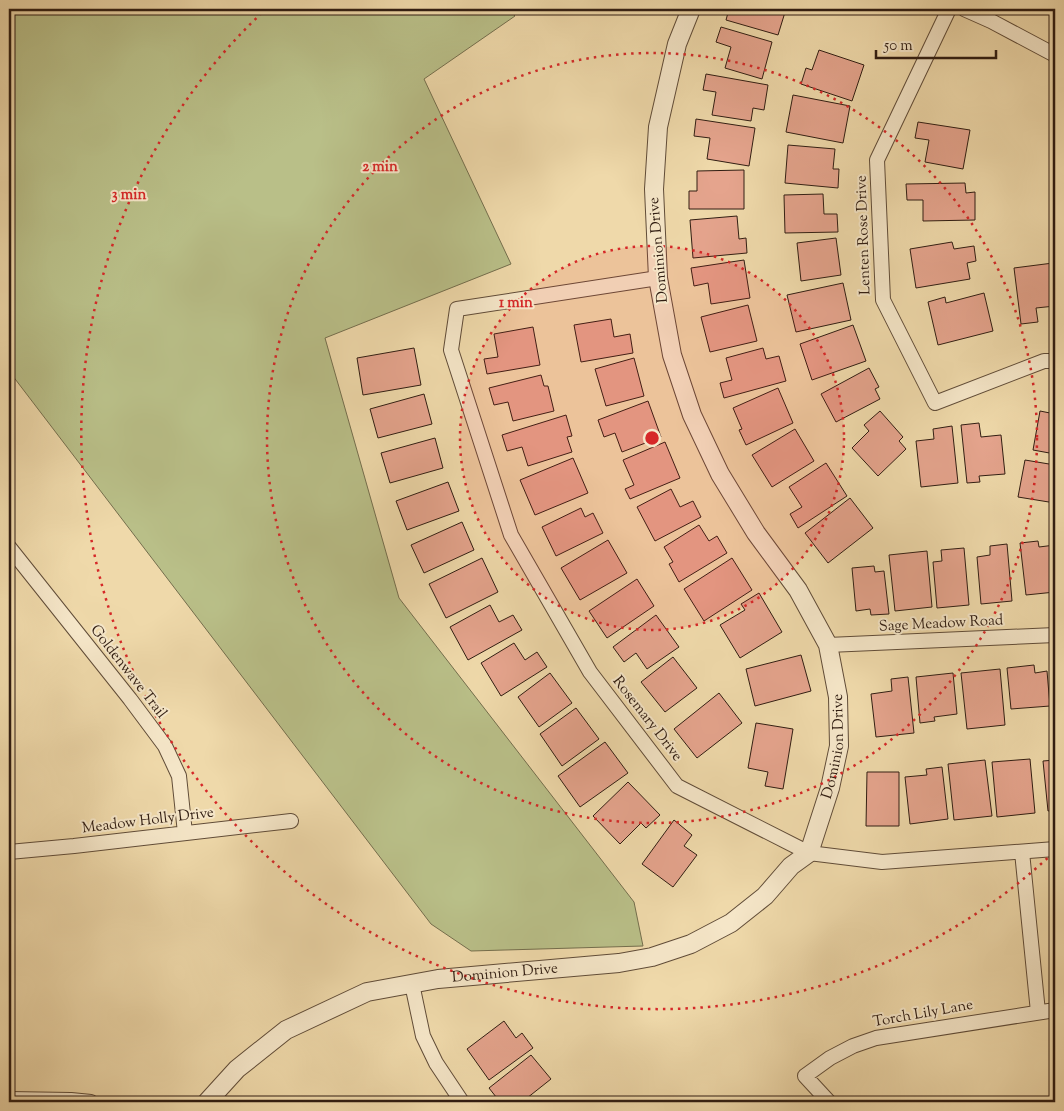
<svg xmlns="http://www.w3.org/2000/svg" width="1064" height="1111" viewBox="0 0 1064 1111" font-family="'Sorts Mill Goudy',serif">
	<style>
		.green { fill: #b9bf88; stroke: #746e4d }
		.building { fill: #e5a48d; stroke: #301d12 }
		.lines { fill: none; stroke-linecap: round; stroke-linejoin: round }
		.minor-casing { stroke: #604c38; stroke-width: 16 }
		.tertiary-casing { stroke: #604c38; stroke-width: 20 }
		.minor { stroke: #f5e6c8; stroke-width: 14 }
		.tertiary { stroke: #f5e6c8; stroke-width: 18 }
		.ring { fill: none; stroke: #d62828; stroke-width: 2.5; stroke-dasharray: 2.5 5 }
		.labels { text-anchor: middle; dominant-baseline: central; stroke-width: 4; stroke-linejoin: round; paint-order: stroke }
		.street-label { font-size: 15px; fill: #301d12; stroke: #f5e6c8 }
		.centre { fill: #d62828; stroke: #f5e6c8; stroke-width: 2.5 }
		.ring-label { font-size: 15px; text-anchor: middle; font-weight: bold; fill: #d62828; stroke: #f5e6c8; stroke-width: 4; stroke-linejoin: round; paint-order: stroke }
	</style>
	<rect width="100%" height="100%" fill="#efd9aa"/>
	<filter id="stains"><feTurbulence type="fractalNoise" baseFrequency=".004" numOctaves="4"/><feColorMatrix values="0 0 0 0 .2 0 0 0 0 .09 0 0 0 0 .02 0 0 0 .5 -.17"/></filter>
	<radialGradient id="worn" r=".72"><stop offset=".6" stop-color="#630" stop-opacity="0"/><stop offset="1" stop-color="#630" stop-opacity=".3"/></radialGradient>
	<path class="green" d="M9,9H508L515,16L424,79L511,264L325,338L399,598L634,902L643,946L471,951L431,924L9,371Z"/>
	<path class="building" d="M729,9H786L778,35L726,20Z
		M721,27L772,42L762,79L725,68L731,47L716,42Z
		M819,50L864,65L852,101L801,84L806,68L812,70Z
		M706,74L768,85L764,110L753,108L751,121L712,115L716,92L703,90Z
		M793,95L850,106L843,143L786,132Z
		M696,119L755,128L749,166L707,159L710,138L694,136Z
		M918,122L970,130L963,169L925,162L929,140L915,138Z
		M788,145L835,149L833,169H839L838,188L785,183Z
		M744,170V209H689V191H697V171Z
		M965,183L966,193L975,192V220L923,221V200H907L906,184Z
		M823,194L824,214H837L838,232L785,233L784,195Z
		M737,216L739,239L746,238L747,253L693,258L690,220Z
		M836,238L841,275L801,281L797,243Z
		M952,242L954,249L974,246L976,261L967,263L970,279L916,288L910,249Z
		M744,260L750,298L711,304L708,283L694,286L691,268Z
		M1053,263L1055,285V306L1036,308L1038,322L1021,324L1014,268Z
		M843,283L851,320L796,332L787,295Z
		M984,293L993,331L938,345L928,302L945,297L946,303Z
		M748,305L757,341L710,352L701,317Z
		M611,319L614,337L630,334L633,353L581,362L574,325Z
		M853,325L866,361L812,380L800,344Z
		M533,327L540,365L487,374L484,359L498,357L494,334Z
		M414,348L421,385L363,395L357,358Z
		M763,348L766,359L779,356L786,381L724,398L720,383L732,380L726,358Z
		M634,358L644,396L606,406L595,369Z
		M869,368L879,387L875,389L880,399L836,422L821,394Z
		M541,375L544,386H548L554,411L513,421L508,402L494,405L489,388Z
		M778,388L793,423L746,445L739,430L742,429L733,408Z
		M424,394L432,424L378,438L370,409Z
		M648,401L661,437L622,452L615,433L604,437L598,420Z
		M880,411L903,437L899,441L906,449L878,476L852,448L869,431L864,425Z
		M1040,411L1055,414V454L1033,450Z
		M566,415L572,436L567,437L572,452L528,466L522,447L507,451L502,435Z
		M979,423L981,437L1001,435L1005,474L979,476L980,482L967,483L961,425Z
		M952,426L958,483L921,487L916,441L934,439L933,429Z
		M795,429L814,461L772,487L752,455Z
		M435,438L443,468L390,483L381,453Z
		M665,442L680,478L630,499L625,489L634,485L623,460Z
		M573,458L588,493L535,515L520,480Z
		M1025,460L1055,465V503L1018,497Z
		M826,463L847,496L798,528L790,514L802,507L789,487Z
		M448,482L459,511L407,530L396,501Z
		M671,489L680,507L693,501L701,517L655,541L637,507Z
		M850,498L873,528L828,563L805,533Z
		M581,508L585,517L593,513L603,533L556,556L542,527Z
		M462,522L474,550L424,573L411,545Z
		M699,525L709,541L717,536L727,553L679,582L669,564L673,562L664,547Z
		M608,540L627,573L580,600L561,568Z
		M1038,541L1039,547L1055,545V592L1026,595L1020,543Z
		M1007,544L1012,601L981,604L977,557L990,555V546Z
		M964,548L969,605L937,608L933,562L942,561L941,550Z
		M927,551L932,607L895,611L889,555Z
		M482,558L498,592L446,618L429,584Z
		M732,558L752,590L704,621L684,589Z
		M874,566L875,572L884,571L889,614L871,615L870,609L856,611L852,568Z
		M637,579L654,606L607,638L589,611Z
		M759,593L782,632L740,658L720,625L745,610L741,604Z
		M490,605L499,622L513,615L522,630L468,660L450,627Z
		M656,615L679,647L647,669L636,653L624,662L613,647Z
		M514,643L525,660L537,652L547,667L501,696L481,663Z
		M801,655L811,691L755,706L746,669Z
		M673,657L697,688L665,712L641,682Z
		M1034,665L1035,673L1047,671L1050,706L1011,709L1007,668Z
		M1000,669L1005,725L967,729L961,673Z
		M550,673L572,703L539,727L518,697Z
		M953,673L957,714L934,717L935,721L920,723L916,677Z
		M908,677L914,733L876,737L871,694L892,691L891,679Z
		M719,693L742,723L697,758L674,729Z
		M576,708L599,739L562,766L540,734Z
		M756,723L793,729L783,789L765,786L768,772L748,768Z
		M605,742L628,773L580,807L558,776Z
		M1030,759L1035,813L997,817L992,762Z
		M985,760L992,816L954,820L948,764Z
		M1055,760V810L1048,811L1043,761Z
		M942,767L948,819L910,824L905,777L927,775L926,769Z
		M867,772H899V826H866Z
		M628,782L660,815L646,828L641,823L620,844L593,816Z
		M674,820L692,835L684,846L697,855L673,887L642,864Z
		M504,1021L516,1038L522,1033L533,1048L489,1080L467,1049Z
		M531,1055L551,1079L522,1102H500L489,1088Z"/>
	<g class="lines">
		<g class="minor-casing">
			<path id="minor" d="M949,9L877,160L883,300L935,403L1044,361H1055
				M964,9L991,21L1055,55
				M658,278L457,309L451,350L511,535L590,672L677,786L809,853L882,862L1055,849
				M9,547L130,699L165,746L179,776L185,833
				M828,645L1055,635
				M9,852L74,846L291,821
				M1022,852L1038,1012
				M412,984L423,1036L436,1063L462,1102
				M9,1099L71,1100L91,1102
				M829,1102L805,1076L830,1058L853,1046L876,1038L1055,1010"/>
		</g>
		<g class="tertiary-casing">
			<g id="tertiary">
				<path id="s1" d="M207,1102L237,1069L286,1030L367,992L438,979L619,963L652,957L691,944L731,923L765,896L791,866L809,853L830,788L839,746L838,697L828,645L798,590L756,533L720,474L692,415L672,355L658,278L654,189L658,127L677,44L691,9"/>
			</g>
		</g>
		<use href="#minor" class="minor"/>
		<use href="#tertiary" class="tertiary"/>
	</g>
	<circle cx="652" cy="438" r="192" fill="#d62828" fill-opacity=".12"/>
	<g class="ring">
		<circle cx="652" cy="438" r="192"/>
		<circle cx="652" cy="438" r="385"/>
		<path d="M1053 853A577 577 0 1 1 266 9"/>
	</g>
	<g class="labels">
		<g class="street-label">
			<text transform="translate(864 235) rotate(-92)">Lenten Rose Drive</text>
			<text transform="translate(659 250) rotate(-95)">Dominion Drive</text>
			<text transform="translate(941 624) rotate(-3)">Sage Meadow Road</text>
			<text transform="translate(128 672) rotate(52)">Goldenwave Trail</text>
			<text transform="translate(647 719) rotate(52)">Rosemary Drive</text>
			<text stroke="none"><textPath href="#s1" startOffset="786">Dominion Drive</textPath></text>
			<text transform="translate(148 821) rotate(-7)">Meadow Holly Drive</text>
			<text stroke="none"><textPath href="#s1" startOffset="336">Dominion Drive</textPath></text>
			<text transform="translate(923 1014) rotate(-10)">Torch Lily Lane</text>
		</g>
	</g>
	<circle cx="652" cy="438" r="8" class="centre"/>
	<g class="ring-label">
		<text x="380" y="171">2 min</text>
		<text x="129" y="199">3 min</text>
		<text x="516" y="307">1 min</text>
	</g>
	<rect width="1064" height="1111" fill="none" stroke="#efd9aa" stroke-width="30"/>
	<rect x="10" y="10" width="1044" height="1091" fill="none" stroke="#301d12" stroke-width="2.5"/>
	<rect x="15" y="15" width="1034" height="1081" fill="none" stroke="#301d12"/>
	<path d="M876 50v8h120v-8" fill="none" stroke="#301d12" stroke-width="2.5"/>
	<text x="884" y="50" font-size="15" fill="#301d12" stroke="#f5e6c8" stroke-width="4" paint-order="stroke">50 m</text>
	<rect width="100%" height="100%" filter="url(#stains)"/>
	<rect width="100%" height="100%" fill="url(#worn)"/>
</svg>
